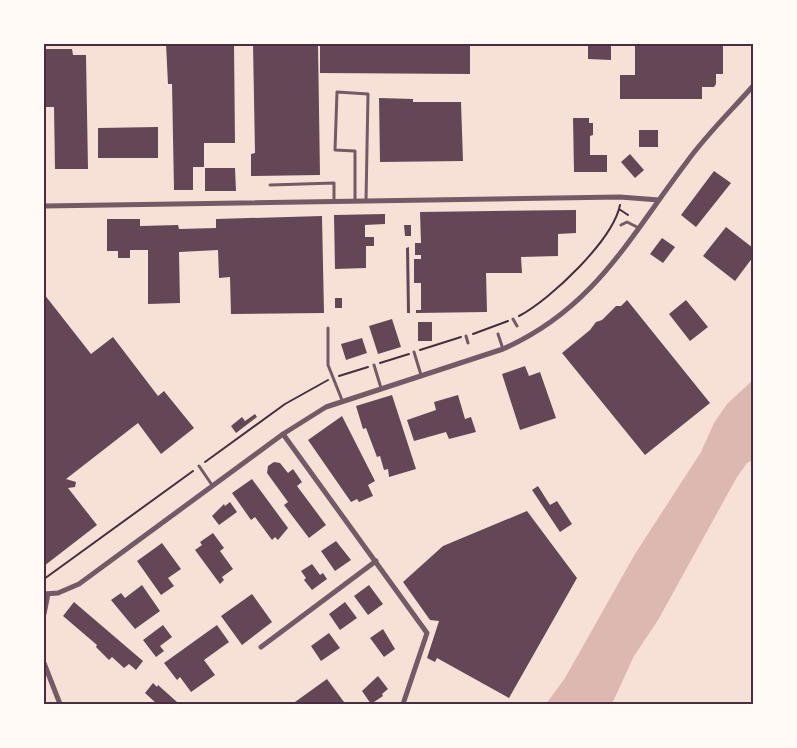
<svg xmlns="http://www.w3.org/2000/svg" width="797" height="748" viewBox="0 0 797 748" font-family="Manrope,sans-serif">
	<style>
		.water { fill: #dcb8b0 }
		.building { fill: #644757 }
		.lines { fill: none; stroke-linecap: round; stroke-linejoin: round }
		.path { stroke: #4a2c40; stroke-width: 2 }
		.service { stroke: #755966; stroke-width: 3 }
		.minor { stroke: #755966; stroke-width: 5 }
		.neatline { fill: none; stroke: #4a2c40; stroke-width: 2 }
	</style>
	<rect width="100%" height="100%" fill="#f7e1d7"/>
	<path class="water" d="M753,380V460L747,463L737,477L658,620L634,656L612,704H546L565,678L635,554L701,452L714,423L727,404Z"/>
	<path class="building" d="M166,44H234L235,143H204V167H193V190H174L172,84H168Z
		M253,44H318L320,175L251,176V154L255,153Z
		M320,44H470V74L320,73Z
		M588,44H611V60L588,59Z
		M635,44L723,45V74H716V84L714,87H702V99H620V75H635Z
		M44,49H72L73,55H86L88,169H55L54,107H44Z
		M379,98L413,99V102H461L463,161L380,162Z
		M573,118H589V123H593V135L590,136V155H607V172H574Z
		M158,127V158H98V128Z
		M639,130H658V147H639Z
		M630,154L644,170L635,178L621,162Z
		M205,168H235L236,191H205Z
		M714,171L731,183L696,227L681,215Z
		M576,210V233L558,234V256L521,257L522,273H486L487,312L416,313V310H421V283H414V259H421V255H415V243H421L420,212Z
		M385,214V224L365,225V237H374V246H366V268L335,269L334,215Z
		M322,216L324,313L231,314L230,277L219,278L218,250L179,252L180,303L148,304V250H130V258H118V251H107V219H140V226L178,225L179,229L216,228V219Z
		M404,225H411V236H405Z
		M726,227L753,248V257L735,281L703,256Z
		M662,238L675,247L663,263L650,254Z
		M409,247L410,313H407L406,248Z
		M44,294L91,354L113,337L158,396L164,391L194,428L161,454L138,423L66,479L76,482L75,487L68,488L97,525L44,566Z
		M335,298H342V308H335Z
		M627,300L710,403L645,455L562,353L590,330L596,322L602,320L616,306H621Z
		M686,300L708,327L690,341L669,314Z
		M392,319L401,347L378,354L369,326Z
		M418,322H432V341H418Z
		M362,338L367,353L346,360L341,344Z
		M525,366L529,376L540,372L556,418L520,430L502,374Z
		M392,395L416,469L389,477L388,469L384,470L380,456L377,457L366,428L363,429L356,406Z
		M458,395L465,419L471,417L476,432L449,439L446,432L414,441L407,420L436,410L434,402Z
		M255,414L257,417L236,433L231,426L242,417L245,421Z
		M342,416L375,481L368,485L373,496L359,502L357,499L351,502L308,440Z
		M274,462L280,463L288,473L293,469L302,482L297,486L326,525L309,538L284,505L288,502L267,473L268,466Z
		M252,479L288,528L278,540L275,537L272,540L255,517L251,520L232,493Z
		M538,486L550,505L557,501L572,524L560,532L532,490Z
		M230,502L237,512L219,525L212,516L224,504L225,506Z
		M527,511L577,578L509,698L437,658L435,662L427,658L439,621L430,620L403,582L443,546Z
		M213,533L224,548L220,551L233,569L222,577L224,580L220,584L195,550L202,545L200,542Z
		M336,541L351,560L335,571L321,551Z
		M162,543L181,569L168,578L174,586L161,595L137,561Z
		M312,564L320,575L323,573L327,579L312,590L304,580L306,578L301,571Z
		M142,585L160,611L135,629L111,600L121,593L125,598Z
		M369,585L383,604L368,615L354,596Z
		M252,594L272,622L242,645L221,616Z
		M74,602L143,661L136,670L129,664L124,668L112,657L109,660L96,647L97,645L63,616Z
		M345,602L357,618L340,630L329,614Z
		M163,625L172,637L160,646L164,651L156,657L143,640Z
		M217,625L229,642L204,660L215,675L191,692L180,677L177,680L164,663Z
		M383,629L395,649L384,657L370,638Z
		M329,633L340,648L321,661L311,646Z
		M378,676L388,689L382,694L383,696L371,704L362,691Z
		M327,679L344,702L341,704H297L295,702Z
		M153,683L157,687L158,685L177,702L174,704H157L145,693Z"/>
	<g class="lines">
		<path class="path" d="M619,209L628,215
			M519,316C551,299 613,240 620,205
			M473,334L508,321
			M420,350L461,337
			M380,363L409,354
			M339,376L368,367
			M205,462L285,404L328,380
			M44,579L193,471"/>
		<path class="service" d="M270,185L334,183V201
			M355,201V151L335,150L337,92L368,94L366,201
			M621,225L627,222L639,228
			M513,319L517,326
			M328,328V365L342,400
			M498,334L503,349
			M466,336L468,343
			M414,352L421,375
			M374,365L381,388
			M199,466L212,485"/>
		<path class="minor" d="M44,206L620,197L659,200
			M283,434L427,633L403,704
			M44,594L58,593L79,584L283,434L326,407L503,349C594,309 629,238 686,163C706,135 731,111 753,86
			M44,614L48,594
			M261,647L376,561
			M44,663L60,704"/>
	</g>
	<rect width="797" height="748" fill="none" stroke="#fffaf5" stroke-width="90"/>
	<rect x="45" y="45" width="707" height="658" class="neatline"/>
</svg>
